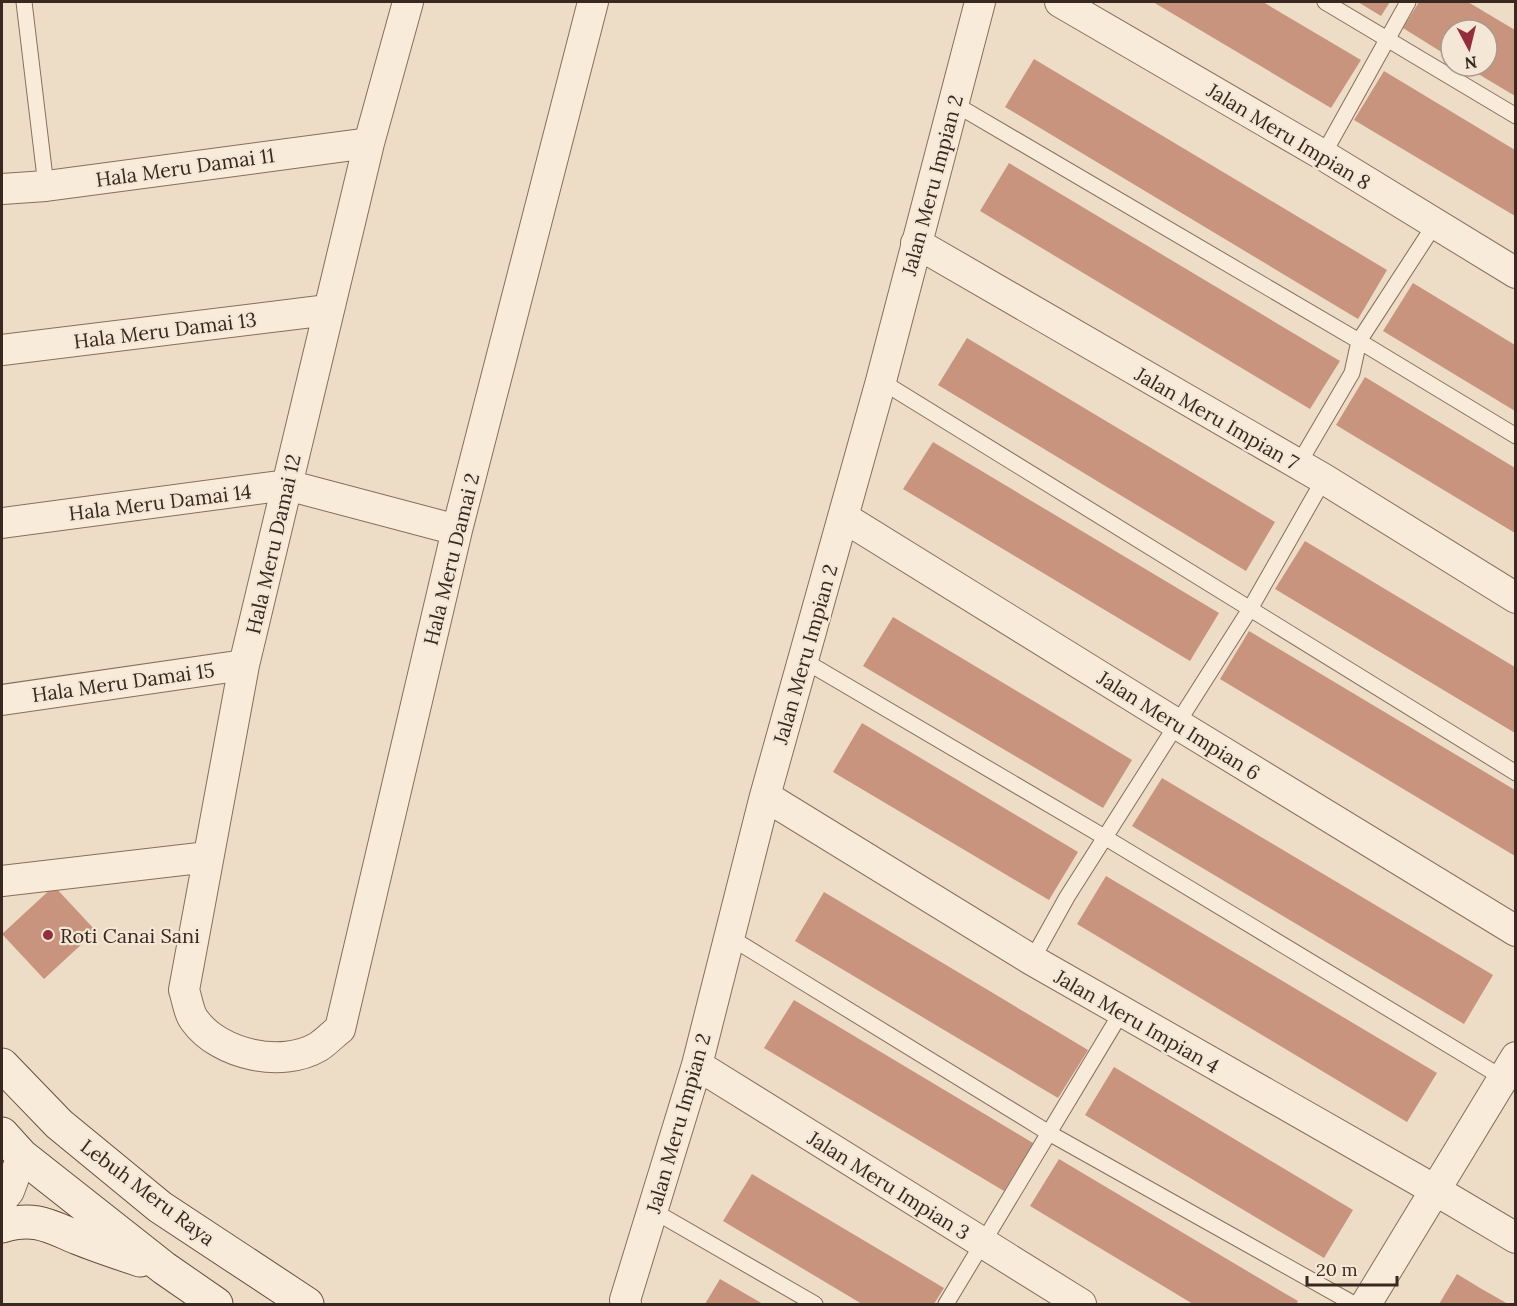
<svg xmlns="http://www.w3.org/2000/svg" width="1517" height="1306" viewBox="0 0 1517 1306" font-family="Lora,serif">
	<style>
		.building { fill: #c9947d }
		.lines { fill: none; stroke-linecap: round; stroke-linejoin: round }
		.lane-casing { stroke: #876e5c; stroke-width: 17 }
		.street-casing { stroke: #876e5c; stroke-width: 32 }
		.secondary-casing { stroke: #694f3f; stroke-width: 35 }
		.lane { stroke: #f8ebd9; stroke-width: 15 }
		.street { stroke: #f8ebd9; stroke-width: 30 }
		.secondary { stroke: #f8ebd9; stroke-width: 33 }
		.poi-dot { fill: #942e3b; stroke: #f4e7d5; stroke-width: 2 }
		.labels { text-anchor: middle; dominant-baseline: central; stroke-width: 4.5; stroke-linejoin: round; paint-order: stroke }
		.street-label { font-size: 20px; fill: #38281f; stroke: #f4e7d5 }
		.poi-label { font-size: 20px; fill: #38281f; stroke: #f4e7d5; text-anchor: start }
	</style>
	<rect width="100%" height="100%" fill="#eddcc6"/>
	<path class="building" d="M1153,2H1263L1361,60L1331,108Z
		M1358,2H1390L1381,16Z
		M1419,2H1468L1515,30V96L1465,66H1487V30H1451V58L1403,28Z
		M1034,59L1387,270L1358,319L1005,107Z
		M1384,71L1515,150V216L1354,120Z
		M1009,163L1340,361L1310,409L980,211Z
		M1413,283L1515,345V411L1383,331Z
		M967,338L1275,522L1246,571L938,385Z
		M1365,377L1515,468V533L1336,425Z
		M933,442L1219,613L1190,661L903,489Z
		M1305,541L1515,667V733L1275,589Z
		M893,617L1132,760L1103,808L863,666Z
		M1249,631L1515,790V856L1220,679Z
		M862,723L1078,852L1049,900L833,772Z
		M1162,778L1493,975L1464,1024L1132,826Z
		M1106,876L1437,1073L1407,1122L1077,924Z
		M54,886L96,931L44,979L2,934Z
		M824,892L1088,1050L1058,1098L795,941Z
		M794,1000L1033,1143L1004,1191L764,1048Z
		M1114,1067L1353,1210L1324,1258L1085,1115Z
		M1059,1159L1274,1287L1298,1301L1296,1304H1193L1030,1206Z
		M752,1174L944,1288L934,1304H862L723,1221Z
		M1457,1274L1480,1288L1508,1304H1439Z
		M720,1279L744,1293L763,1304H705Z"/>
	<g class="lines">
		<g class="lane-casing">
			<path id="lane" d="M24,2L46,186
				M1325,2L1516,116
				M953,103L1359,341L1516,436
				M1323,155L1408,2
				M881,381L1516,773
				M1298,465L1352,373L1359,341L1435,224
				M803,660L1106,838L1503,1078
				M728,936L1049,1133L1354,1304
				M1032,960L1067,897L1250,609L1324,479
				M652,1210L815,1304
				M946,1304L1121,1013"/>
		</g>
		<g class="street-casing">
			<path id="street" d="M408,2L369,143L244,665L184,990C187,999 189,1014 195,1021C220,1055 282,1068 318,1047C326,1042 333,1034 340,1029L457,530L593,2
				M1060,2L1323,155L1516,273
				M2,189L46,186L369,143
				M916,243L1324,479L1516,598
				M2,350L328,310
				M843,517L1177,724L1516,931
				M2,523L287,485L457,530
				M2,700L244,665
				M765,796L1032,960L1435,1190L1516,1238
				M2,881L208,857
				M697,1065L1081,1304
				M2,1200L9,1191L22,1156
				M626,1304L625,1300L697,1065L765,796L881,381L980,2
				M1366,1304L1516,1057"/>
		</g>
		<g class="secondary-casing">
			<path id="secondary" d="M2,1065L59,1124L160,1207L307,1304
				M2,1134L22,1156L164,1268L216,1304
				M2,1226C34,1216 49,1226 78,1238C98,1246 119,1253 140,1260"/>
		</g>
		<use href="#lane" class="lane"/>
		<use href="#street" class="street"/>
		<use href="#secondary" class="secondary"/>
	</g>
	<circle class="poi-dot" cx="48" cy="935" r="6"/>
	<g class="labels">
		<g class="street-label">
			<text transform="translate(1289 136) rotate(31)">Jalan Meru Impian 8</text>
			<text transform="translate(185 167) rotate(-8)">Hala Meru Damai 11</text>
			<text transform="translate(932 185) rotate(-75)">Jalan Meru Impian 2</text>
			<text transform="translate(165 330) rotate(-7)">Hala Meru Damai 13</text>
			<text transform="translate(1217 418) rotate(30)">Jalan Meru Impian 7</text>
			<text transform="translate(160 502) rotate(-7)">Hala Meru Damai 14</text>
			<text transform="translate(273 544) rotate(-77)">Hala Meru Damai 12</text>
			<text transform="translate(451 559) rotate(-76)">Hala Meru Damai 2</text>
			<text transform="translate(805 654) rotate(-74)">Jalan Meru Impian 2</text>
			<text transform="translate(123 682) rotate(-8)">Hala Meru Damai 15</text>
			<text transform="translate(1179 725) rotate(32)">Jalan Meru Impian 6</text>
			<text transform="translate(1137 1021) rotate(30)">Jalan Meru Impian 4</text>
			<text transform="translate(678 1123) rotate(-74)">Jalan Meru Impian 2</text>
			<text transform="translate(889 1185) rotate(32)">Jalan Meru Impian 3</text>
			<text transform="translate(148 1192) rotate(37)">Lebuh Meru Raya</text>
		</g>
		<g class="poi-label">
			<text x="60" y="935">Roti Canai Sani</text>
		</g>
	</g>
	<rect width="1517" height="1306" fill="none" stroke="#38281f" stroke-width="6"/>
	<g transform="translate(1469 48) rotate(173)"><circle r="28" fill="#f4e7d5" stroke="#a99b8c" stroke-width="1.5"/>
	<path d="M0-4.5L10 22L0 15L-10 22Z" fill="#942e3b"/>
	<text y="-9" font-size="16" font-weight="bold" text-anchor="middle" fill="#38281f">N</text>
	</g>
	<path d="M1307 1276v9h90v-9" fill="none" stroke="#38281f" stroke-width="3"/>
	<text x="1316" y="1276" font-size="18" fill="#38281f" stroke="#f4e7d5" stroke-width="4.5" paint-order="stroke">20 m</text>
</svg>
